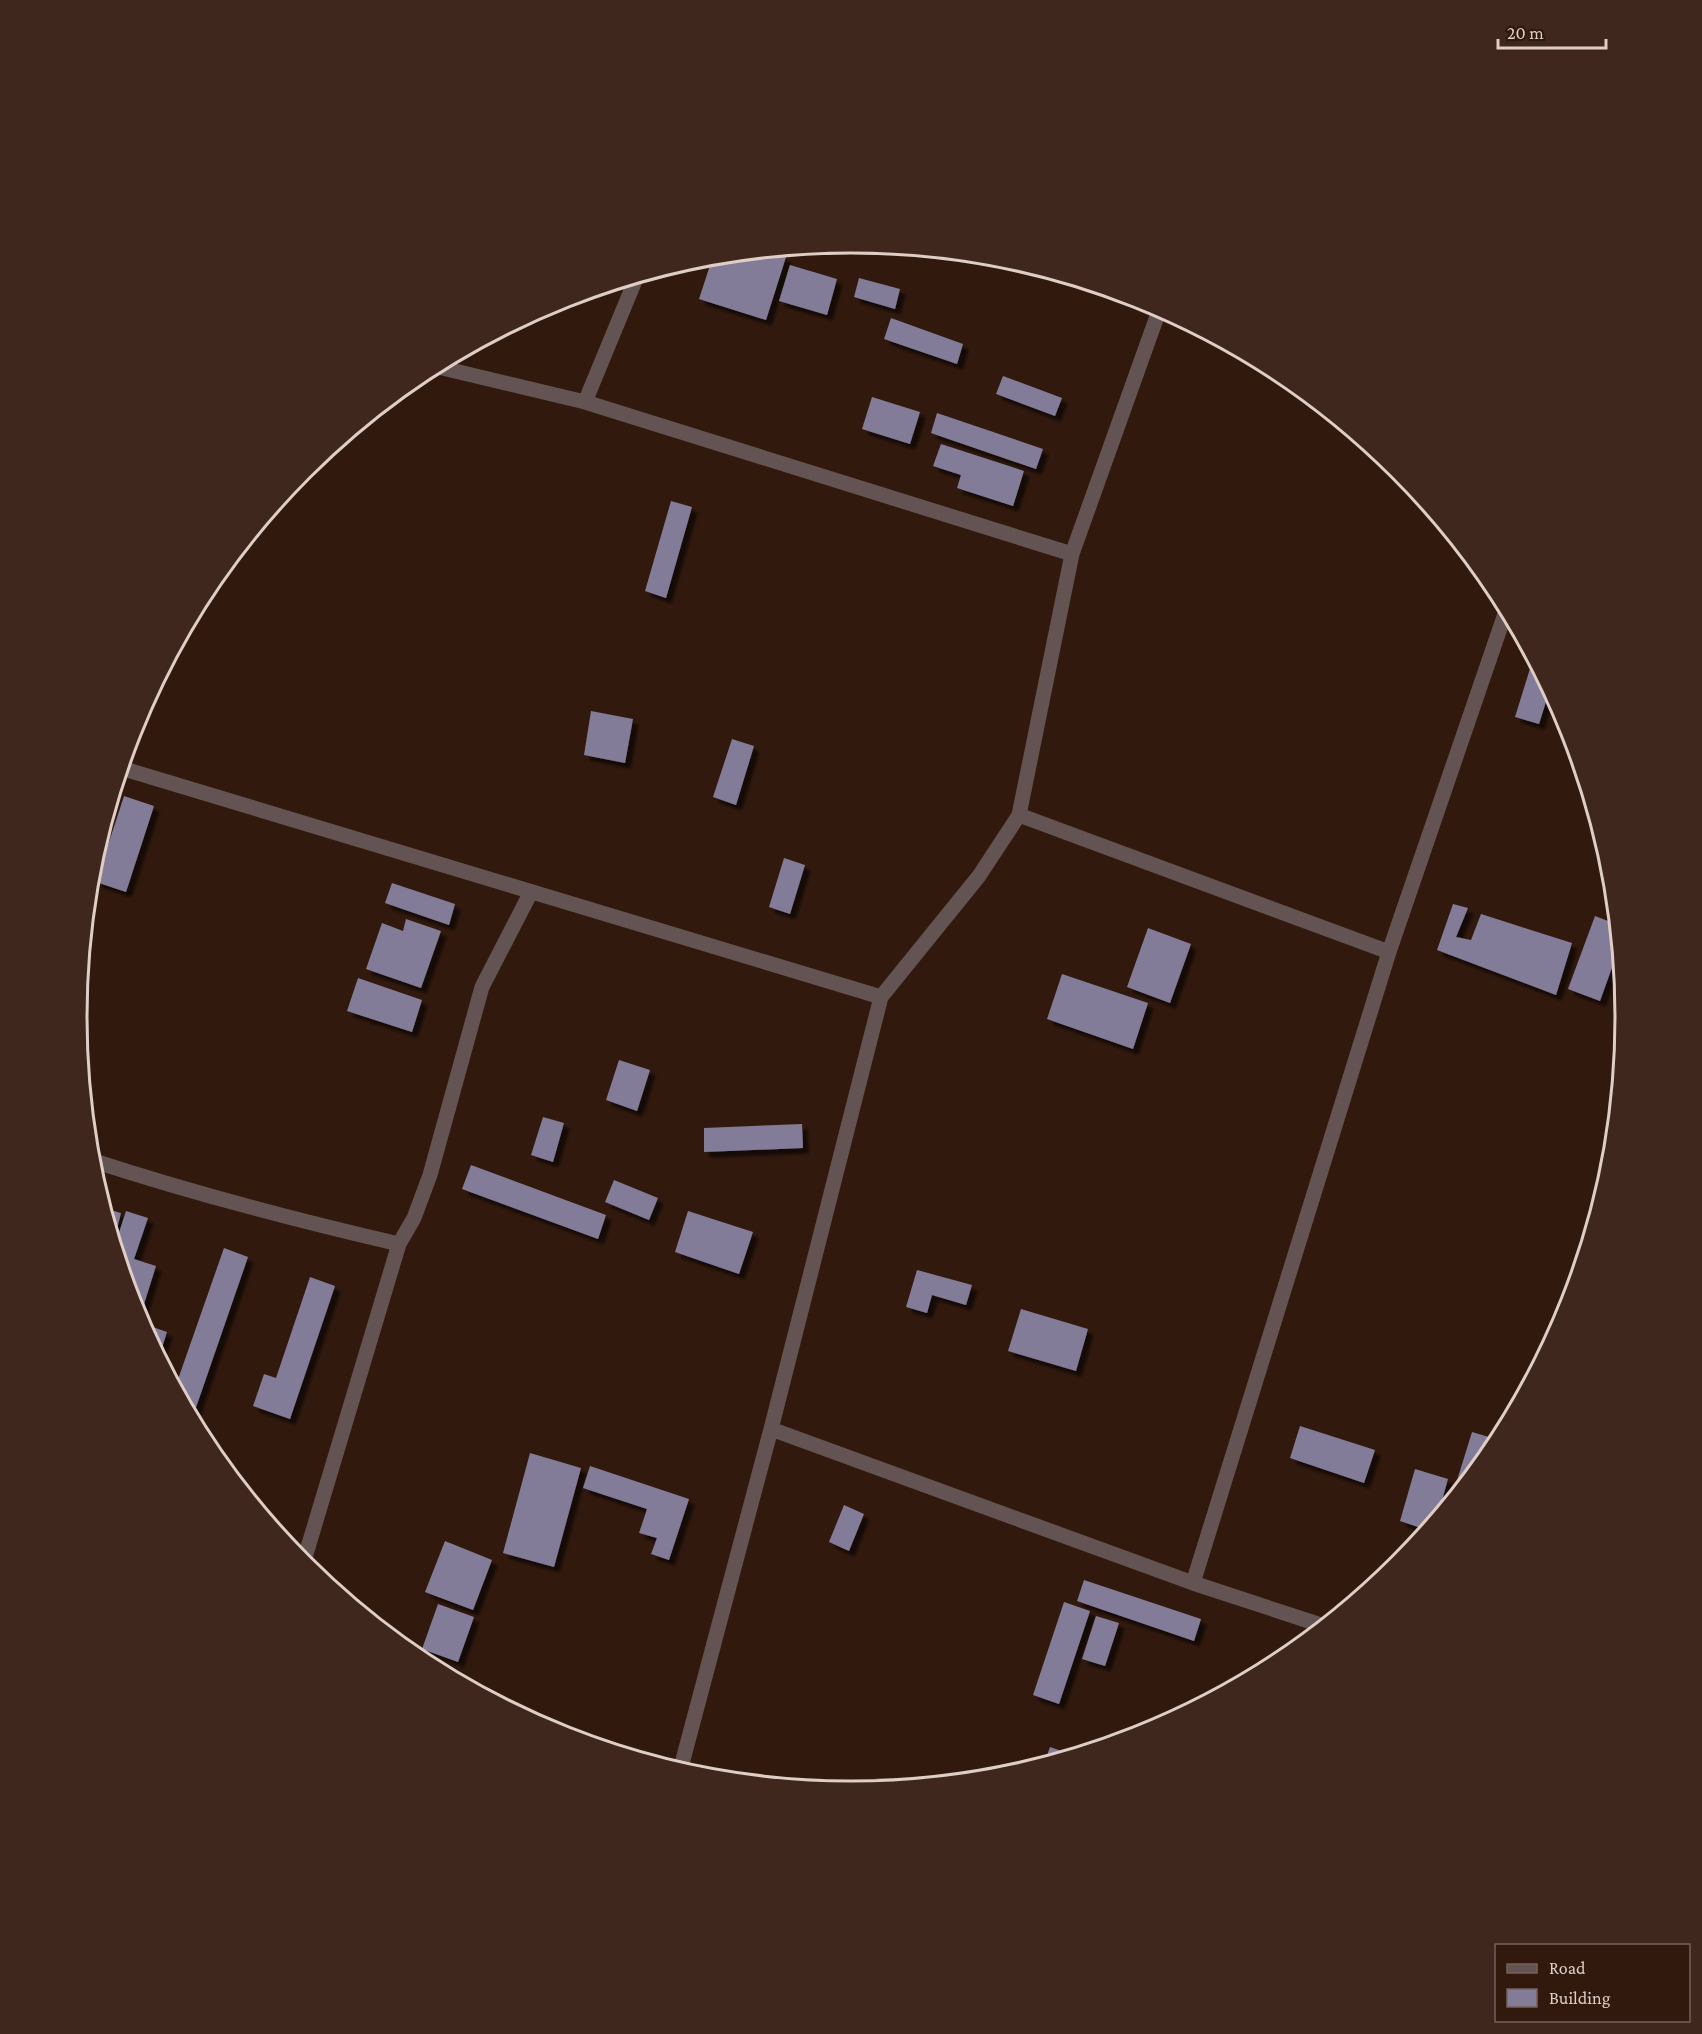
<svg xmlns="http://www.w3.org/2000/svg" width="1702" height="2034" viewBox="0 0 1702 2034" font-family="'Crimson Pro',serif">
	<style>
		.building { fill: #837c98; filter: url(#shadow) }
		.lines { fill: none; stroke-linecap: round; stroke-linejoin: round }
		.minor { stroke: #635352; stroke-width: 15 }
		.rim { fill: none; stroke: #decec6; stroke-width: 3 }
	</style>
	<defs>
		<filter id="shadow"><feDropShadow dx="5.5" dy="5.5" stdDeviation="1.5" flood-color="#0009"/></filter>
	</defs>
	<rect width="100%" height="100%" fill="#31190e"/>
	<path class="building" d="M767,251L786,257L766,320L699,299L713,256Z
		M990,256L1002,257L1024,264L1023,267Z
		M790,265L837,279L827,315L779,301Z
		M859,278L900,289L895,309L854,297Z
		M891,318L963,344L957,364L884,339Z
		M1003,376L1062,398L1055,416L996,394Z
		M872,397L920,412L910,444L862,429Z
		M937,413L1043,449L1036,469L931,433Z
		M941,444L1024,471L1013,506L957,488L961,475L933,466Z
		M671,501L692,507L666,598L645,591Z
		M1533,659L1550,689L1539,724L1515,717Z
		M591,711L633,719L625,763L584,755Z
		M732,739L754,746L736,805L713,797Z
		M124,796L154,806L126,892L96,882Z
		M784,858L805,865L790,914L769,907Z
		M392,883L455,904L449,925L385,903Z
		M1453,904L1468,908L1456,937L1471,940L1481,914L1572,943L1556,995L1437,950Z
		M1595,916L1616,924L1619,948L1600,1001L1568,989Z
		M406,919L441,931L421,988L366,969L382,923L403,931Z
		M1148,928L1191,944L1170,1003L1127,987Z
		M1062,974L1148,1003L1133,1049L1047,1019Z
		M358,978L422,1000L412,1032L347,1011Z
		M619,1060L650,1070L637,1111L606,1100Z
		M543,1117L564,1123L553,1162L531,1155Z
		M802,1124L803,1148L704,1152V1128Z
		M471,1165L606,1215L598,1239L462,1189Z
		M614,1180L658,1198L649,1220L605,1202Z
		M103,1208L121,1213L114,1241Z
		M126,1211L148,1218L134,1259L156,1266L139,1320L115,1245Z
		M688,1211L753,1232L739,1274L675,1252Z
		M224,1248L248,1257L192,1419L173,1384L176,1385Z
		M917,1270L972,1285L966,1305L932,1295L927,1313L906,1307Z
		M310,1277L335,1286L290,1419L253,1406L264,1374L276,1378Z
		M1021,1309L1088,1329L1076,1371L1008,1351Z
		M147,1325L167,1332L159,1357L145,1331Z
		M1300,1426L1375,1450L1364,1483L1290,1458Z
		M1472,1432L1499,1440L1495,1448L1450,1503Z
		M530,1453L581,1468L554,1567L503,1553Z
		M590,1466L689,1499L669,1560L651,1554L657,1538L639,1533L647,1509L583,1488Z
		M1415,1469L1448,1479L1437,1518L1427,1530L1400,1521Z
		M844,1505L864,1514L849,1551L829,1542Z
		M445,1541L492,1560L473,1610L425,1592Z
		M1084,1580L1201,1619L1194,1641L1077,1601Z
		M1064,1602L1090,1611L1059,1704L1033,1695Z
		M438,1604L474,1617L458,1662L422,1649Z
		M1096,1616L1119,1623L1105,1666L1082,1659Z
		M435,1667L454,1674L453,1678L434,1668Z
		M1050,1747L1073,1755L1044,1764Z"/>
	<g class="lines">
		<path class="minor" d="M434,366L585,402L1072,554
			M585,402L637,276
			M121,768L881,997
			M1019,815L1389,952
			M91,1160C192,1193 295,1220 399,1244L414,1218L430,1175L482,987L531,892
			M771,1429L1193,1583L1324,1626
			M303,1564L399,1244
			M1193,1583L1389,952L1507,608
			M680,1771L771,1429L881,997L979,876L1019,815L1072,554L1160,308"/>
	</g>
	<path d="M0 0H1702V2034H0ZM87 1017a764 764 0 1 1 1528 0a764 764 0 1 1-1528 0Z" fill="#3f271d" fill-rule="evenodd"/>
	<path class="rim" d="M87 1017a764 764 0 1 1 1528 0a764 764 0 1 1-1528 0Z"/>
	<rect x="1495" y="1944" width="195" height="78" fill="#31190e" stroke="#766158" stroke-width="1.5"/>
	<rect x="1507" y="1964" width="30" height="9" fill="#635352" stroke="#766158" stroke-width="1.5"/>
	<text x="1549" y="1974" font-size="18" fill="#decec6">Road</text>
	<rect x="1507" y="1989" width="30" height="18" fill="#837c98" stroke="#766158" stroke-width="1.5"/>
	<text x="1549" y="2004" font-size="18" fill="#decec6">Building</text>
	<path d="M1498 39v9h108v-9" fill="none" stroke="#decec6" stroke-width="3"/>
	<text x="1507" y="39" font-size="18" fill="#decec6" stroke="#31190e" stroke-width="4.5" paint-order="stroke">20 m</text>
</svg>
